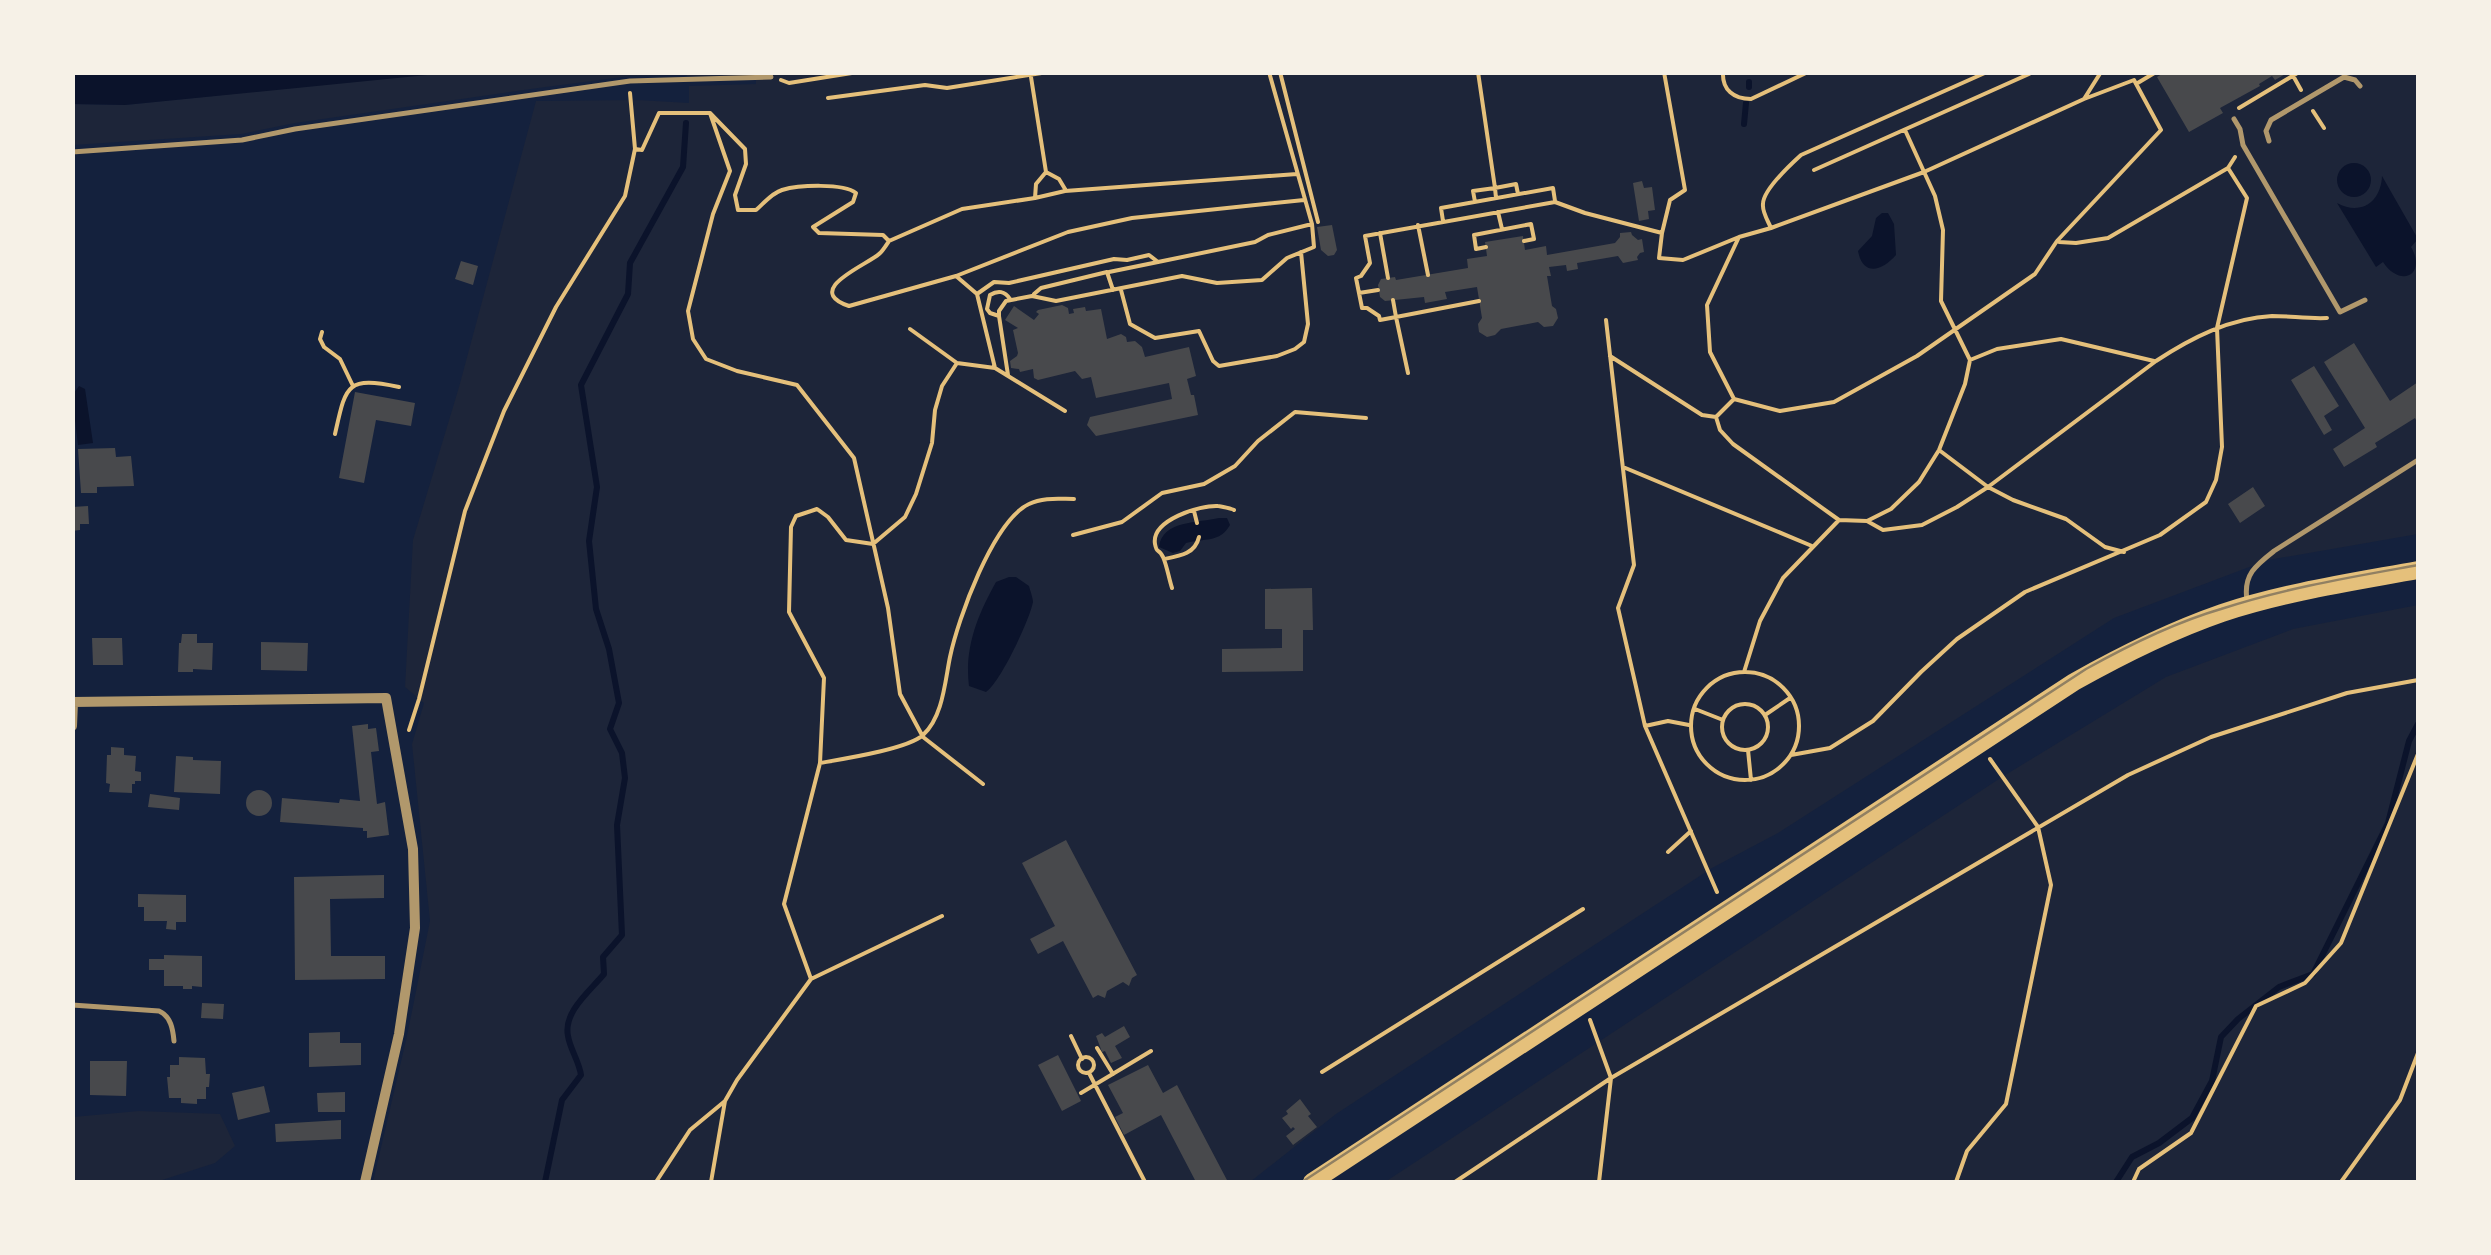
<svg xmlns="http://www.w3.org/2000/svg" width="2491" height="1255" viewBox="0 0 2491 1255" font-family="Commissioner,sans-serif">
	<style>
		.green { fill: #1d2539 }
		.water { fill: #0b132b }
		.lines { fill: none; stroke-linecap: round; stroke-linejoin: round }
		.stream { stroke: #0b132b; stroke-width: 6 }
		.building { fill: #48494c }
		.path { stroke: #e5c07b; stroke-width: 4 }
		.service { stroke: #b1986c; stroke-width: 5 }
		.minor { stroke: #b1986c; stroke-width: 10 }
		.primary { stroke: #e5c07b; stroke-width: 18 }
		.tram { stroke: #918062; stroke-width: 2.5 }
	</style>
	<rect width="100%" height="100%" fill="#14213d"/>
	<path class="green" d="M447,72H676V75L630,76L538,88L295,123L241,134L73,145L72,104L125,105Z
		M687,72L2418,73V534L2268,560L2114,618L1778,833L1712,868L1336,1114L1250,1182H373L407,1036L430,921L412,744L424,703L405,687L413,540L459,387L536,101L638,100L689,103V86L756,84V76H687Z
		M2418,605V1182H1385L2002,777L2166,677L2293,629Z
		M139,1111L220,1114L235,1146L215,1163L156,1182H73V1117Z"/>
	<path class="water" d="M73,72H447V73L125,105L73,104Z
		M2337 180a17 17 0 1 1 34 0a17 17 0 1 1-34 0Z
		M2382,176L2418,239L2411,247C2427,274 2401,289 2383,262L2376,267L2337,203C2361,216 2381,202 2382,176Z
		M1882,213H1888L1894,224L1896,255C1882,271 1863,277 1858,251L1872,236L1876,218Z
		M79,386L85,389L93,443L78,445L72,396Z
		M1219,518H1227L1230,525C1220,543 1204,538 1186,543L1180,551L1173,553L1159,547C1162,520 1199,523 1219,518Z
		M1009,577H1016L1029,586C1030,590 1033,598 1033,602C1030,619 1000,683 986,692L969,686C964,648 978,614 996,582Z"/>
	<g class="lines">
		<path class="stream" d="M1749,87V82
			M1744,124L1746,103
			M545,1182L562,1100L581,1075C579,1061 570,1049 568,1036C563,1012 590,991 604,974L603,957L622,935L617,825L625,778L622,753L610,729L619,703L609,649L596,609L589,541L597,487L581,385L628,294L630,263L683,167L686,123
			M2116,1182L2132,1157L2159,1143L2192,1118L2212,1081L2221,1037L2238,1019L2279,987L2313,974L2388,823L2409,741L2418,724"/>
	</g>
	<path class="building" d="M2165,72H2289L2275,80L2272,76L2259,84L2260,86L2220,108L2223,113L2189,132L2157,77Z
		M1642,181L1644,188L1652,187L1655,210L1648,211L1649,219L1639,221L1633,183Z
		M1332,225L1337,250L1334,255L1328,256L1321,250L1317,227Z
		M1631,232L1632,235L1638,240L1642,239L1644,252L1640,253L1637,257L1638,260L1623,263L1618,256L1577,263L1578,269L1567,271L1566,265L1549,267L1551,276H1547L1552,306L1556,309L1558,318L1553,326L1544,327L1538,322L1501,329L1495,335L1487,337L1479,332L1478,324L1482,318L1477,287L1445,292L1447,299L1425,303L1424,297L1385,301L1380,297L1378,285L1381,279L1395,277L1396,280L1468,268L1467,259L1487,256L1485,242L1523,236L1525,250L1546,246L1547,255L1615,243L1620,237V233Z
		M461,261L478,266L473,285L455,279Z
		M1062,305L1068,308L1069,314L1074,313L1073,309L1085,307L1086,311L1101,309L1107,339L1121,334L1126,337L1127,342L1135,341L1142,347L1145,357L1189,347L1196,376L1187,379L1191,395H1194L1198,415L1096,436L1087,425L1090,417L1172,399L1169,383L1096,398L1091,377L1082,379L1075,371L1038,380L1034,378L1033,369L1020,372L1019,369L1011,368L1010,361L1017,356L1018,353L1013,330L1018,328L1005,320L1014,306L1034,320L1039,314L1036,312L1038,310Z
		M2354,343L2390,401L2418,382V424L2415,418L2375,443L2377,447L2344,467L2333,449L2365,428L2324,362Z
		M2314,366L2339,406L2324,416L2332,430L2324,435L2291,380Z
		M355,392L415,403L411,426L376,420L364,483L339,478Z
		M115,448L116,457L131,456L134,486L97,487V493H81L78,449Z
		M2253,487L2265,506L2240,523L2228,504Z
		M88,506L89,524H80V530L72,531V507Z
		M1312,588L1313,630H1303V671L1222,672V649L1282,648V629H1265V589Z
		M182,634H197V643H213L212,670L193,669V672H178L179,643H181Z
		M92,638H122L123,665H93Z
		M261,642L308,643L307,671L261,670Z
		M368,724V729L376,728L379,751L371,752L377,804L385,802L389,835L367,838V831H363V828L280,822L282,798L339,803L340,799L360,801L352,726Z
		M111,747L124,748V755L136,756L135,771L141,772V781H135V784H132V793L109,792L110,784L106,783L107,755H111Z
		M176,756L193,757V760L221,761L220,794L174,792Z
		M246 803a13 13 0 1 1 26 0a13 13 0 1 1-26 0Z
		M150,794L180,798L179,810L148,807Z
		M1066,840L1137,975L1132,978L1129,986L1123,982L1107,991L1105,998L1098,995L1093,998L1063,941L1038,954L1030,939L1055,926L1022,863Z
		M384,875V898L330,899L331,956H385V979L295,980L294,877Z
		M138,894L186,895V922H176V930L166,929L167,921H144V907H138Z
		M164,955L202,956V987L192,986V989H183V986H164V970H149V959H164Z
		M202,1003L224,1004L223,1019L201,1018Z
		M1124,1026L1130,1037L1115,1046L1122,1058L1111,1063L1105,1051L1102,1052L1096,1036L1102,1033L1105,1037Z
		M340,1032V1043H361V1065L309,1067V1033Z
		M1058,1055L1081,1101L1062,1111L1038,1065Z
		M179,1057L205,1058L206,1074H210L209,1087H206V1099H197V1104L181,1103V1098H169L167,1077H170V1065H179Z
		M90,1061H127L126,1096L90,1095Z
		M1148,1065L1163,1093L1177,1085L1228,1182H1196L1161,1115L1124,1135L1115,1117L1123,1113L1108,1085Z
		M264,1086L270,1112L238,1120L232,1093Z
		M345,1092V1112H318L317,1093Z
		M1300,1099L1311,1114L1308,1116L1317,1127L1293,1145L1286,1136L1295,1129L1293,1127L1291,1129L1282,1118L1288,1114L1286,1111Z
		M341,1120V1139L276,1142L275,1124Z"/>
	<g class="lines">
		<path class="path" d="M1269,72L1312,224
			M1280,72L1318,222
			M1478,72L1495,188L1516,184L1518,194
			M1664,72L1685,190L1670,200L1662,233L1659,258L1683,260L1739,237L1771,228L1924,172L2084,99L2134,80L2161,130L2057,241L2035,274L1917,356L1834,402L1780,411L1734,399
			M1723,72C1722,90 1734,99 1751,99L1808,72
			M2291,72L2301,90
			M1031,77L1046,172L1036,184L1035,198
			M781,80L789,83L858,72
			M2136,84L2156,72
			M828,98L925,85L947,88L1048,72
			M2084,99L2101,72
			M2239,108L2299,72
			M2313,111L2324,128
			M710,113L730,171L713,214L688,311L693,339L706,359L737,371L797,385L854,458L888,608L900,694L923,737L983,784
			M635,149L642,150L659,113H710L745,149L746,164L735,195L738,210H756C764,203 772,193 782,190C799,185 843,183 856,193L853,202L813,227L819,233L883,235L889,241C887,244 882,252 879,254C867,265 802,290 849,306L956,276L977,294L995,368
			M1814,170L2029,74
			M1046,172L1059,179L1065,189
			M1475,202L1473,191L1495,188L1496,198
			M1498,212L1502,229
			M1443,221L1441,208L1553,188L1555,201
			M1418,225L1428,275
			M1771,228C1768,221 1762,212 1763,204C1763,190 1790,165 1801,155L1987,72
			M1380,233L1388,278
			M1738,239L1707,305L1710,352L1734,399L1716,417L1720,430L1733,444L1839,520L1867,521L1883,530L1922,525L1957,507L1988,487L2156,361C2191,338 2230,318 2272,316C2290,316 2309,319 2327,318
			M889,241L962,209L1035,198L1065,191L1297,174
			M2059,242L2076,243L2108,238L2228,168L2235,157
			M1486,247L1476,249L1474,235L1531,224L1534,239L1524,241
			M1109,272L1158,262
			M956,276L1068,232L1132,218L1304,200
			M1121,290L1130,324L1155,338L1199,331L1213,361L1219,366L1277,356L1295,349L1304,342L1308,324L1301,252
			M1359,293L1378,290
			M977,294L994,282L1009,283L1114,259L1127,260L1149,255L1158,262L1255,242L1268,235L1312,224L1314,247L1287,258L1262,280L1217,283L1182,276L1056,301L1032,296L1006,301L999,311V316L1008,375
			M1034,294L1041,288L1107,272L1113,290
			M1393,300L1396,317L1479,301
			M999,316L990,313L987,309L990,295C998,290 1005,291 1010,299
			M1606,320L1634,565L1618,608L1645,726L1717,892
			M322,332L320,339L324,347L340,359L353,386
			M1610,356L1702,415L1716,417
			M1970,360L1997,349L2061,339L2154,361
			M957,363L995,368L1065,411
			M1408,373L1396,317L1380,320L1379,316L1367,308H1362L1356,278L1361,276L1370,263L1365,236L1555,202L1585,213L1662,233
			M335,434C346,385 346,376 399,387
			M1939,450L1988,487L2013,500L2066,519L2105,547L2124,552
			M1623,467L1812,546
			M1194,511L1197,523
			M1867,521L1891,509L1919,482L1939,450L1965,384L1970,360L1941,301L1943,230L1935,196L1905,130
			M1073,535L1122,522L1162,493L1204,484L1235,466L1258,441L1295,412L1366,418
			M1164,559C1180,556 1195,554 1199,537
			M1172,588C1169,579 1167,566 1163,557C1158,547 1157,555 1155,544C1151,520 1200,505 1218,506C1220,506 1233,509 1234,510
			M1744,672L1760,621L1783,578L1839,520
			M1691 726a54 54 0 1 1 108 0a54 54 0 1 1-108 0Z
			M1722 727a23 23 0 1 1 46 0a23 23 0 1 1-46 0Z
			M1695,709L1723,720
			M1765,715L1790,698
			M1645,726L1668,721L1689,725
			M409,730L419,699L465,511L504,411L556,307L625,196L635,149L630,93
			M1748,750L1751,780
			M1791,755L1830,748L1873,721L1921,672L1957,639L2025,592L2160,535L2206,502L2216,480L2222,447L2217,328L2247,198L2228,168
			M820,763C843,759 908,749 923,735C943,717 945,681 950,657C958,619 993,521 1029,504C1043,497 1059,499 1074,499
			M1668,852L1691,831
			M811,979L784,904L820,763L824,678L789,612L791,527L796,516L817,509L828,517L846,540L873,544L905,517L916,494L932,443L935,410L942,386L957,363L910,329
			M1071,1036L1082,1059
			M1097,1048L1113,1074
			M1078 1065a8 8 0 1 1 16 0a8 8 0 1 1-16 0Z
			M1322,1072L1583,909
			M1089,1073L1145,1182
			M1081,1093L1151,1051
			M656,1182L690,1130L725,1101
			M711,1182L725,1101L737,1080L811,979L942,916
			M1455,1182L1611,1078L1590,1020
			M1599,1182L1611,1078L2128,775L2211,737L2347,693L2418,680
			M1956,1182L1967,1151L2006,1104L2051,885L2038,827L1990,759
			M2133,1182L2139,1169L2191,1133L2256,1006L2305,983L2341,943L2418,754
			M2341,1182L2400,1100L2418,1053"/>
		<path class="service" d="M2234,119L2240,129L2243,145L2340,312L2365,300
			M2269,141L2266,131L2271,120L2344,77L2355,80L2360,86
			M72,152L242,140L295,129L630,81L771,77
			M2247,600C2243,575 2256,565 2274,551L2418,460
			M72,1005L159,1011C171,1016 173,1030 174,1041"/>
		<path class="minor" d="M72,702L386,698L413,849L415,928L399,1034L365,1182
			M72,726L73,702"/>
		<path class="primary" d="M1312,1182L2074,682C2122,655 2170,631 2222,613C2285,592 2353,582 2418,570"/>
		<path class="tram" d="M1302,1182L2086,669C2129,645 2173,623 2221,609C2285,588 2352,577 2418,565"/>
	</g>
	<rect width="2491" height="1255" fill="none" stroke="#f6f1e7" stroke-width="150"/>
</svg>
